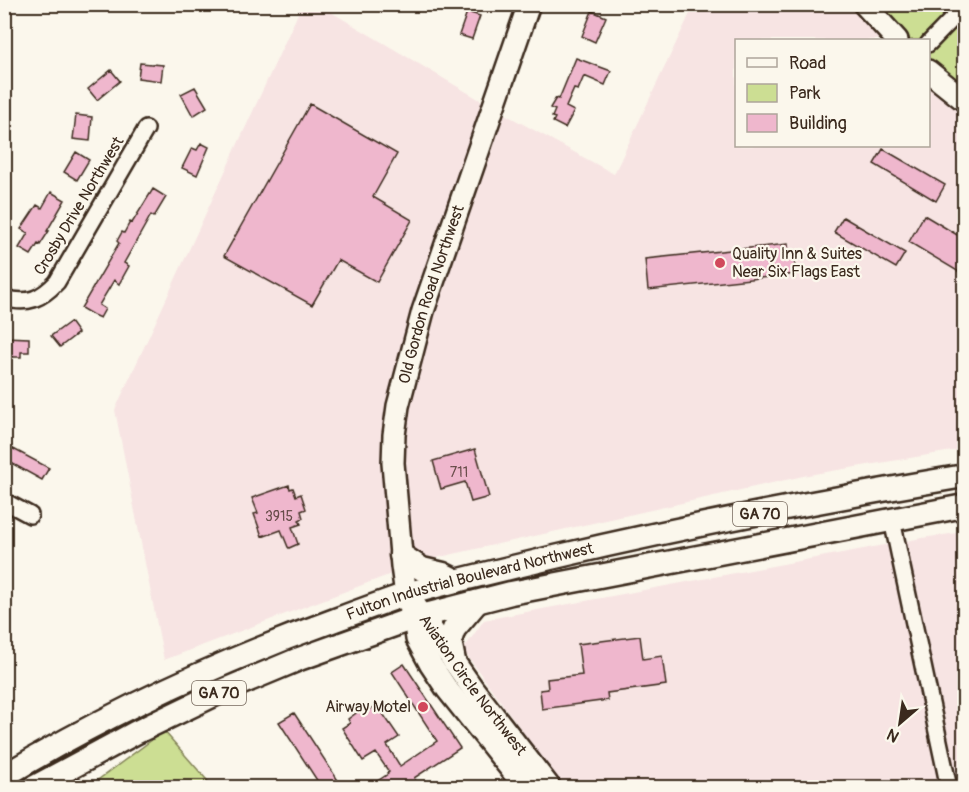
<svg xmlns="http://www.w3.org/2000/svg" width="969" height="792" viewBox="0 0 969 792" font-family="Pangolin,sans-serif">
	<style>
		.built { fill: #f7e4e3 }
		.green { fill: #ccde93; stroke: #848458; stroke-width: 1.5 }
		.building { fill: #efb7cd; stroke: #3b2a1e; stroke-width: 1.5 }
		.lines { fill: none; stroke-linecap: round; stroke-linejoin: round }
		.street-casing { stroke: #3b2a1e; stroke-width: 20 }
		.secondary-casing { stroke: #3b2a1e; stroke-width: 26 }
		.primary-casing { stroke: #3b2a1e; stroke-width: 27 }
		.street { stroke: #fbf7ec; stroke-width: 15 }
		.secondary { stroke: #fbf7ec; stroke-width: 21 }
		.primary { stroke: #fbf7ec; stroke-width: 22 }
		.poi-dot { fill: #d1495b; stroke: #fbf7ec; stroke-width: 2 }
		.labels { text-anchor: middle; dominant-baseline: central; stroke-width: 4.5; stroke-linejoin: round; paint-order: stroke }
		.number-label { font-size: 14px; fill: #684d4a }
		.shield { fill: #fbf7ec; stroke: #75685c; stroke-width: 1.5 }
		.shield-label { font-size: 15px; font-weight: bold; fill: #3b2a1e }
		.street-label { font-size: 16px; fill: #3b2a1e; stroke: #fbf7ec }
		.poi-label { font-size: 16px; fill: #3b2a1e; stroke: #fbf7ec; text-anchor: start }
	</style>
	<rect width="100%" height="100%" fill="#fbf7ec"/>
	<filter id="ink" filterUnits="userSpaceOnUse"><feTurbulence type="fractalNoise" baseFrequency=".0167" numOctaves="2"/><feDisplacementMap in="SourceGraphic" scale="12" xChannelSelector="R" yChannelSelector="G"/><feConvolveMatrix kernelMatrix="1 2 1 2 8 2 1 2 1" color-interpolation-filters="sRGB"/></filter>
	<g filter="url(#ink)">
		<path class="built" d="M302,5H319L492,107L614,174L694,5H865L899,40H736V146H928L929,64L964,92V449L808,475L431,559L164,660L115,410Z
			M964,532V787H563L463,650L484,620L922,538Z"/>
		<path class="green" d="M866,5H964V92L929,64L928,40H899Z
			M164,731L213,787L87,788Z"/>
		<path class="building" d="M592,11L606,17L595,42L582,36Z
			M467,12L480,16L472,39L459,35Z
			M576,58L611,71L605,85L584,76L578,90L574,89L566,107L574,111L565,128L553,122L555,118L552,117L555,110L550,108L556,98L559,99Z
			M140,63L163,65L161,81L138,78Z
			M111,70L120,81L97,100L88,89Z
			M195,87L207,107L193,116L181,94Z
			M310,104L397,154L373,197L412,220L377,282L338,260L312,305L224,256Z
			M76,115L92,117L90,141L73,139Z
			M201,143L209,147L197,175L182,168L192,148L197,150Z
			M883,149L945,185L936,201L874,164Z
			M76,152L89,160L77,180L64,172Z
			M153,189L166,197L154,217L151,215L124,263L129,266L119,284L114,280L99,305L105,309L100,318L93,315L81,308L119,243L117,241L122,232L124,233L130,222L132,223Z
			M51,192L65,200L47,231H49L40,245L38,244L31,255L19,248L28,233L21,229L37,205L42,208Z
			M924,215L964,239V275L909,242Z
			M843,217L905,253L896,268L834,232Z
			M788,244L789,252H793L796,274L648,290L645,259Z
			M70,322L78,333L60,347L51,336Z
			M4,337L29,338V352H21V357H9V352H4Z
			M4,444L49,468L42,480L4,459Z
			M475,449L489,497L471,502L465,482L441,489L433,461Z
			M289,485L290,489L293,488L296,496L301,494L306,509L301,511L303,518L299,520L301,524L292,527L298,544L289,548L288,547L281,530L265,536V535L262,536L254,514L258,513L252,498Z
			M640,636L643,659L662,656L666,685L607,693L608,700L542,709L540,690L548,689L547,679L582,675L578,644Z
			M404,664L460,748L414,778L421,788H367L388,774L387,773L389,772L376,753L363,761L342,728L350,723L348,719L366,706L369,710L377,705L399,737L387,745L400,766L437,741L392,672Z
			M294,713L343,788H322L279,722Z"/>
		<g class="lines">
			<g class="street-casing">
				<path id="street" d="M928,44L964,7
					M4,298C28,305 41,299 57,282L146,129
					M4,501L30,515
					M892,520L949,788"/>
			</g>
			<g class="secondary-casing">
				<g id="secondary">
					<path d="M864,4L897,40"/>
					<path d="M928,71L964,100"/>
					<path id="s1" d="M414,604L473,689L550,788"/>
					<path id="s2" d="M526,788L447,689L431,665L417,639L414,618L406,595L402,566L393,463L394,435L398,406L423,311L529,4"/>
				</g>
			</g>
			<g class="primary-casing">
				<g id="primary">
					<path d="M401,555L422,569L443,574L457,581"/>
					<path d="M454,661L450,641L454,629L477,602"/>
					<path id="s3" d="M4,776C109,713 221,661 335,620C359,611 383,602 407,594C456,580 506,569 555,557C691,525 827,499 964,476"/>
					<path d="M33,788L135,733L220,692L299,659L414,618L511,593L964,506"/>
				</g>
			</g>
			<use href="#street" class="street"/>
			<use href="#secondary" class="secondary"/>
			<use href="#primary" class="primary"/>
		</g>
	</g>
	<g class="poi-dot">
		<circle cx="720" cy="263" r="6"/>
		<circle cx="423" cy="707" r="6"/>
	</g>
	<g class="labels">
		<g class="number-label">
			<text x="459" y="472">711</text>
			<text x="279" y="516">3915</text>
		</g>
		<g class="shield">
			<rect x="733" y="502" width="54" height="24" rx="4.5"/>
			<rect x="192" y="681" width="54" height="24" rx="4.5"/>
		</g>
		<g class="shield-label">
			<text x="760" y="514">GA 70</text>
			<text x="219" y="693">GA 70</text>
		</g>
		<g class="street-label">
			<text transform="translate(79 206) rotate(-59)">Crosby Drive Northwest</text>
			<text stroke="none"><textPath href="#s2" startOffset="537">Old Gordon Road Northwest</textPath></text>
			<text stroke="none"><textPath href="#s3" startOffset="507">Fulton Industrial Boulevard Northwest</textPath></text>
			<text stroke="none"><textPath href="#s1" startOffset="100">Aviation Circle Northwest</textPath></text>
		</g>
		<g class="poi-label">
			<text x="732" y="254">Quality Inn &amp; Suites<tspan x="732" dy="18">Near Six Flags East</tspan></text>
			<text x="411" y="707" text-anchor="end">Airway Motel</text>
		</g>
	</g>
	<rect width="969" height="792" fill="none" stroke="#fbf7ec" stroke-width="24"/>
	<rect x="12" y="12" width="945" height="768" fill="none" stroke="#3b2a1e" stroke-width="2" filter="url(#ink)"/>
	<rect x="735" y="39" width="195" height="108" fill="#fbf7ec" stroke="#aea59a" stroke-width="1.5"/>
	<rect x="747" y="58" width="30" height="9" fill="#fbf7ec" stroke="#aea59a" stroke-width="1.5"/>
	<text x="789" y="69" font-size="18" fill="#3b2a1e">Road</text>
	<rect x="747" y="84" width="30" height="18" fill="#ccde93" stroke="#aea59a" stroke-width="1.5"/>
	<text x="789" y="99" font-size="18" fill="#3b2a1e">Park</text>
	<rect x="747" y="114" width="30" height="18" fill="#efb7cd" stroke="#aea59a" stroke-width="1.5"/>
	<text x="789" y="129" font-size="18" fill="#3b2a1e">Building</text>
	<g transform="translate(900 723) rotate(209)" stroke="#fbf7ec" stroke-width="4.5" paint-order="stroke">
	<path d="M0-4.5L10 22L0 15L-10 22Z" fill="#3b2a1e"/>
	<text y="-9" font-size="16" font-weight="bold" text-anchor="middle" fill="#3b2a1e">N</text>
	</g>
</svg>
